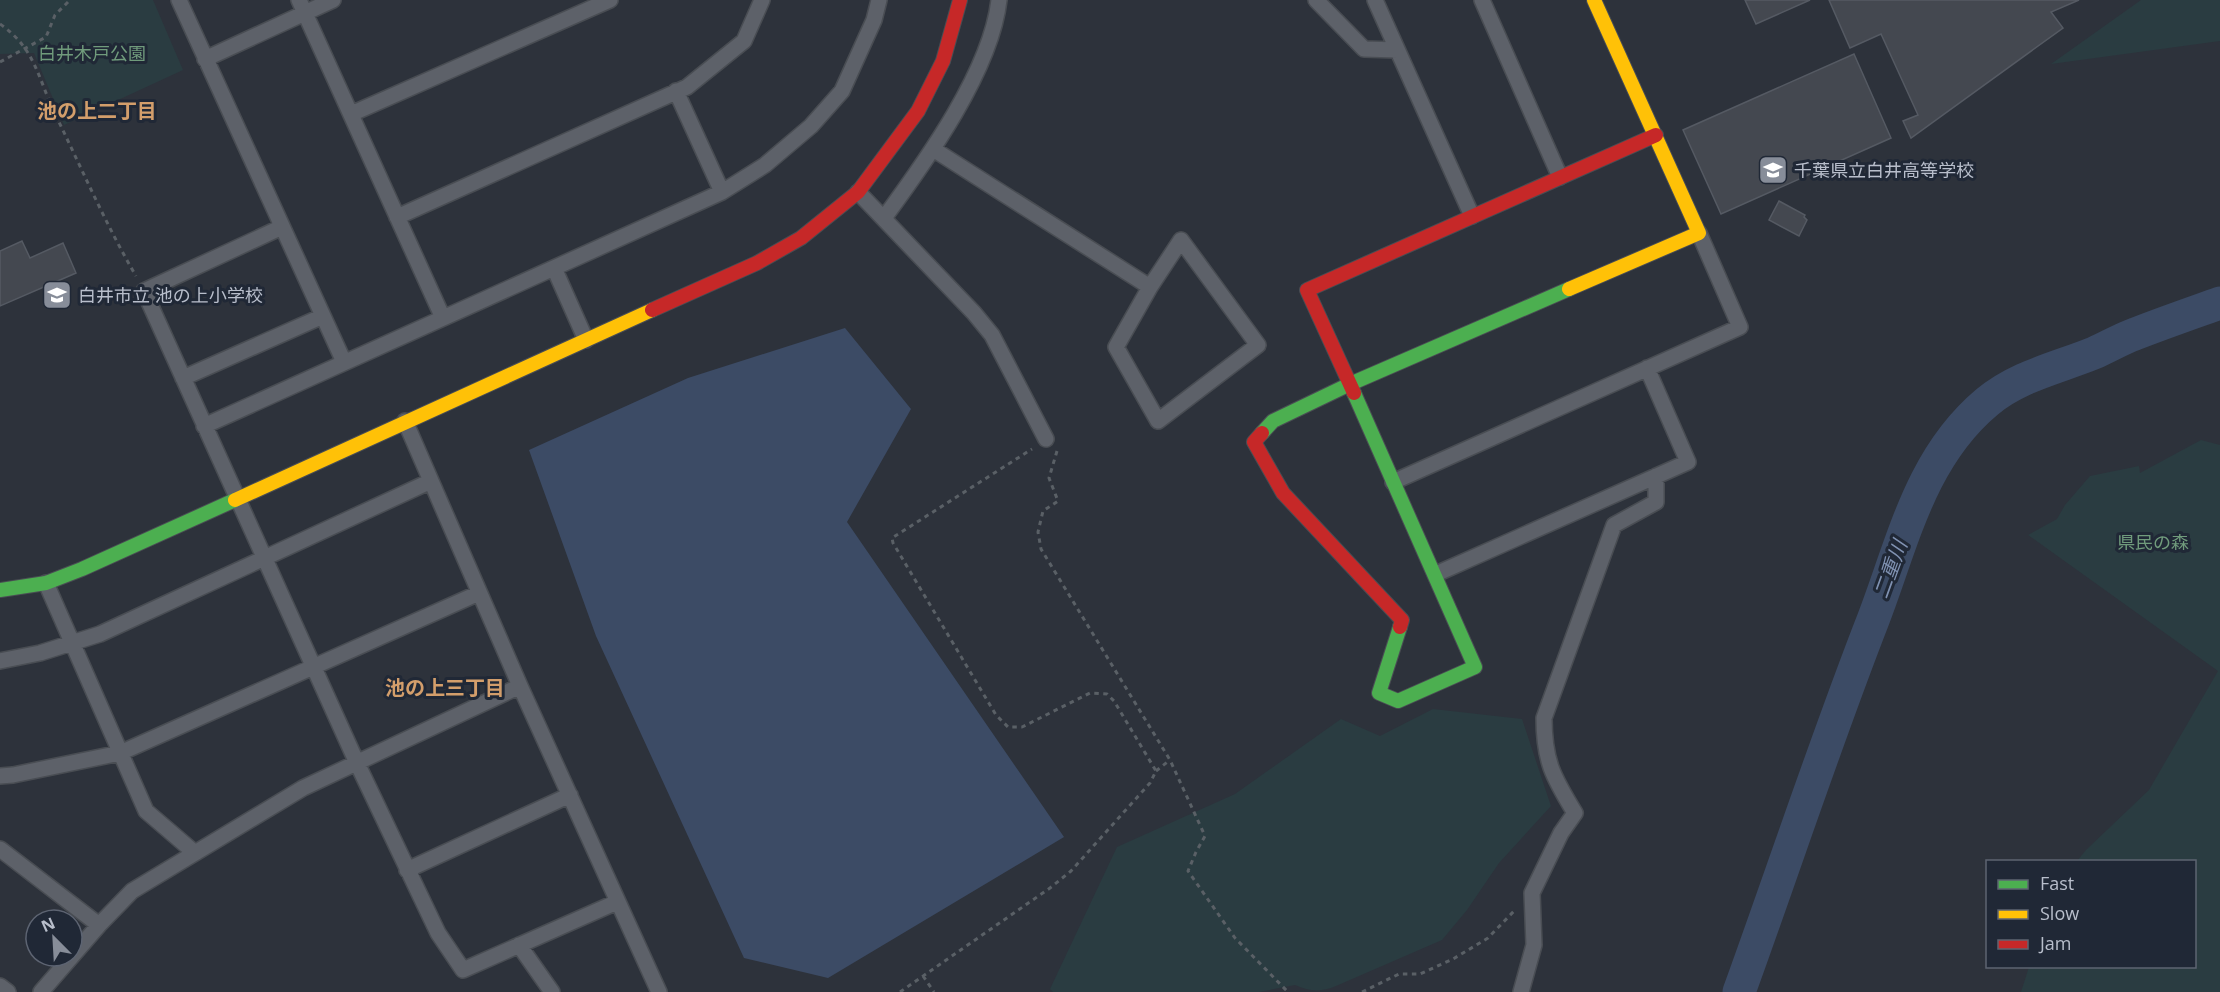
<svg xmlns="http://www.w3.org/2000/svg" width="2220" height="992" viewBox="0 0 2220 992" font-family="'Open Sans','Noto Sans JP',sans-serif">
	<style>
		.green { fill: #2a3c41 }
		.water { fill: #3c4b65 }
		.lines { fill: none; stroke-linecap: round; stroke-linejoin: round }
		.river { stroke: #3c4b65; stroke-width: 33 }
		.building { fill: #444850; stroke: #555a63; stroke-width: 1.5 }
		.street-casing { stroke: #494d53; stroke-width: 18 }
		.fast-casing { stroke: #494d53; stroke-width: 16 }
		.slow-casing { stroke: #494d53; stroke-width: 16 }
		.jam-casing { stroke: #494d53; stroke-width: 16 }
		.path { stroke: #5a6066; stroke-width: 3; stroke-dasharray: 4.5 4.5; stroke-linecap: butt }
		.street { stroke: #5d6169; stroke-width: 15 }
		.fast { stroke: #4caf50; stroke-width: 14 }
		.slow { stroke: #ffc107; stroke-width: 14 }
		.jam { stroke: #c62828; stroke-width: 14 }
		.labels { text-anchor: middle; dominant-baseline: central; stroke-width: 6; stroke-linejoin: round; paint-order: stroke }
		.park-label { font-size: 18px; fill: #709b7c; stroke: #202836 }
		.poi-label { font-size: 18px; fill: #b8becb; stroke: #202836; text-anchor: start }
		.neighbourhood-label { font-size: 20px; font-weight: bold; fill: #d39e6b; stroke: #202836 }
		.water-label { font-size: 20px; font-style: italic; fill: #8092b2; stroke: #202836 }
	</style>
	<rect width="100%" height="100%" fill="#2d323b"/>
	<path class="green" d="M0,0H153L183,70L64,125L34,53L0,54Z
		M2141,0H2220V41L2051,64Z
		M2201,440L2220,445V992H2021L2029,967L2194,966V862L2077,861L2086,850L2149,790L2218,671L2028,535L2057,519L2065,505L2090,476L2139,466L2140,473Z
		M1433,709L1522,719L1551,806L1499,863L1467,910L1442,940L1336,986C1322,992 1310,992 1295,985L1259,992H1053L1050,989L1117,847L1235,794L1341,719L1380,736Z"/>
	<path class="water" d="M845,328L911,409L847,522L1064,837L828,978L744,958L596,636L529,450L688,378Z"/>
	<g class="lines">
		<path class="river" d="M1739,992C1784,868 1825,743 1873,620C1903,542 1920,458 1987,402C2018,376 2057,368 2094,353C2108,347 2121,339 2135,334C2163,323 2192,313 2220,303"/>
	</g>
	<path class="building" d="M1745,0H1810L1756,24Z
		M1829,0H2079L2051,12L2063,28L1911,138L1903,121L1918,115L1881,34L1850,48Z
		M1854,54L1891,138L1721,214L1683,130Z
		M1779,201L1805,215L1804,217L1807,220L1799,236L1769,220Z
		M22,241L30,258L63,243L76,273L0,306V251Z"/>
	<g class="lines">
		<g class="street-casing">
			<path id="street" d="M179,0L344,362
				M299,0L443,318
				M1316,0L1364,49L1397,50
				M1375,0L1472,216
				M1482,0L1560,177
				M205,59L333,0
				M676,91L722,192
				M351,114L610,0
				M933,149L1150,287L1181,240L1258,345L1158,421L1116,347L1150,287
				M858,192L974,313L992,335L1046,439
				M397,217L687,87L744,41L762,0
				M884,218C926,161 991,71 999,0
				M282,227L144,291L357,763L438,933L463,970L617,902
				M554,268L586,340
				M183,378L323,316
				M405,421L520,686L659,992
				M204,426L722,192L765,165L811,126L842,91L874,20L879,0
				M1393,482L1740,327L1699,233
				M1436,574L1688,462L1647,368
				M46,583L146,811L195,853
				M0,661L40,653L100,634L431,481
				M0,776L13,775L120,753L479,593
				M0,849L99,925
				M407,870L570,795
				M519,945L552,992
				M0,986L8,992
				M41,992L99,925L132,891L303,788L520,686
				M1521,992L1534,945L1532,893L1561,833L1575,813C1553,777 1544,761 1544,718L1614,525L1656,502V476"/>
		</g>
		<g class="fast-casing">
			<path id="fast" d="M1354,393L1475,667L1398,701L1379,693L1400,627
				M1262,433L1273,421L1350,384L1569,289
				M0,590L46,583L82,569L235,500"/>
		</g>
		<g class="slow-casing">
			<path id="slow" d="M1569,289L1699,233L1594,0
				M235,500L652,310"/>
		</g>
		<g class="jam-casing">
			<path id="jam" d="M652,310L757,263L801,238L858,192L918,111L943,61L960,0
				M1354,393L1307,290L1656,135
				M1262,433L1254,442L1283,493L1402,620L1400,627"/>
		</g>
		<path class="path" d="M0,24C36,49 38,79 56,116C82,169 106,225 136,276
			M0,62L46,37L55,15L70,0
			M1057,451L1049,478L1058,501L1043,511L1038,532L1041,549L1170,760L1205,836L1196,852L1188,871L1235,938L1288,992
			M1156,771L1170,760
			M923,976L934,992
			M900,992L1050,888L1071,871L1150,783L1156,771L1114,701L1107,694L1090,693L1022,727H1008L996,715L893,543L892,538L1032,449
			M1362,992L1399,974H1420L1453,959L1488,938L1516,909"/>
		<use href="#street" class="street"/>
		<use href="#fast" class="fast"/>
		<use href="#slow" class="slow"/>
		<use href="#jam" class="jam"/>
	</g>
	<defs>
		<g id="school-square" transform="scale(1.5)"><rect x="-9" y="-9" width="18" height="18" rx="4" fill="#878d99" stroke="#202836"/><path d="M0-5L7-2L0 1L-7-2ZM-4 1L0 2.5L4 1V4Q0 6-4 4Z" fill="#fff"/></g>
	</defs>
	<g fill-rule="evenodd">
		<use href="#school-square" x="1773" y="170"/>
		<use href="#school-square" x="57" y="295"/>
	</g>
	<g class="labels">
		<g class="park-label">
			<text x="92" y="53">白井木戸公園</text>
			<text x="2153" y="542">県民の森</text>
		</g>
		<g class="poi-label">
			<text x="1794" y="170">千葉県立白井高等学校</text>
			<text x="78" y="295">白井市立 池の上小学校</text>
		</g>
		<g class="neighbourhood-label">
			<text x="97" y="110">池の上二丁目</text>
			<text x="445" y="687">池の上三丁目</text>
		</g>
		<g class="water-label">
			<text transform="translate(1890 569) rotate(-70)">二重川</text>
		</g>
	</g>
	<rect x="1986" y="860" width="210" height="108" fill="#202836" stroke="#5d6472" stroke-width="1.5"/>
	<rect x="1998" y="880" width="30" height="9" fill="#4caf50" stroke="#5d6472" stroke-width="1.5"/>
	<text x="2040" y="890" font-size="18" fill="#b8becb">Fast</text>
	<rect x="1998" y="910" width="30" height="9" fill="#ffc107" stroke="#5d6472" stroke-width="1.5"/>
	<text x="2040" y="920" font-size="18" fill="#b8becb">Slow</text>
	<rect x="1998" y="940" width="30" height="9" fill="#c62828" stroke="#5d6472" stroke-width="1.5"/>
	<text x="2040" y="950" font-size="18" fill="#b8becb">Jam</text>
	<g transform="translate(54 938) rotate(336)"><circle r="28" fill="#202836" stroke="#5d6472" stroke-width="1.5"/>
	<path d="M0-4.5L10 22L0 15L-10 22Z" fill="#878d99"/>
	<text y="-9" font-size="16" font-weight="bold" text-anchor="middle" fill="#b8becb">N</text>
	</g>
</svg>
